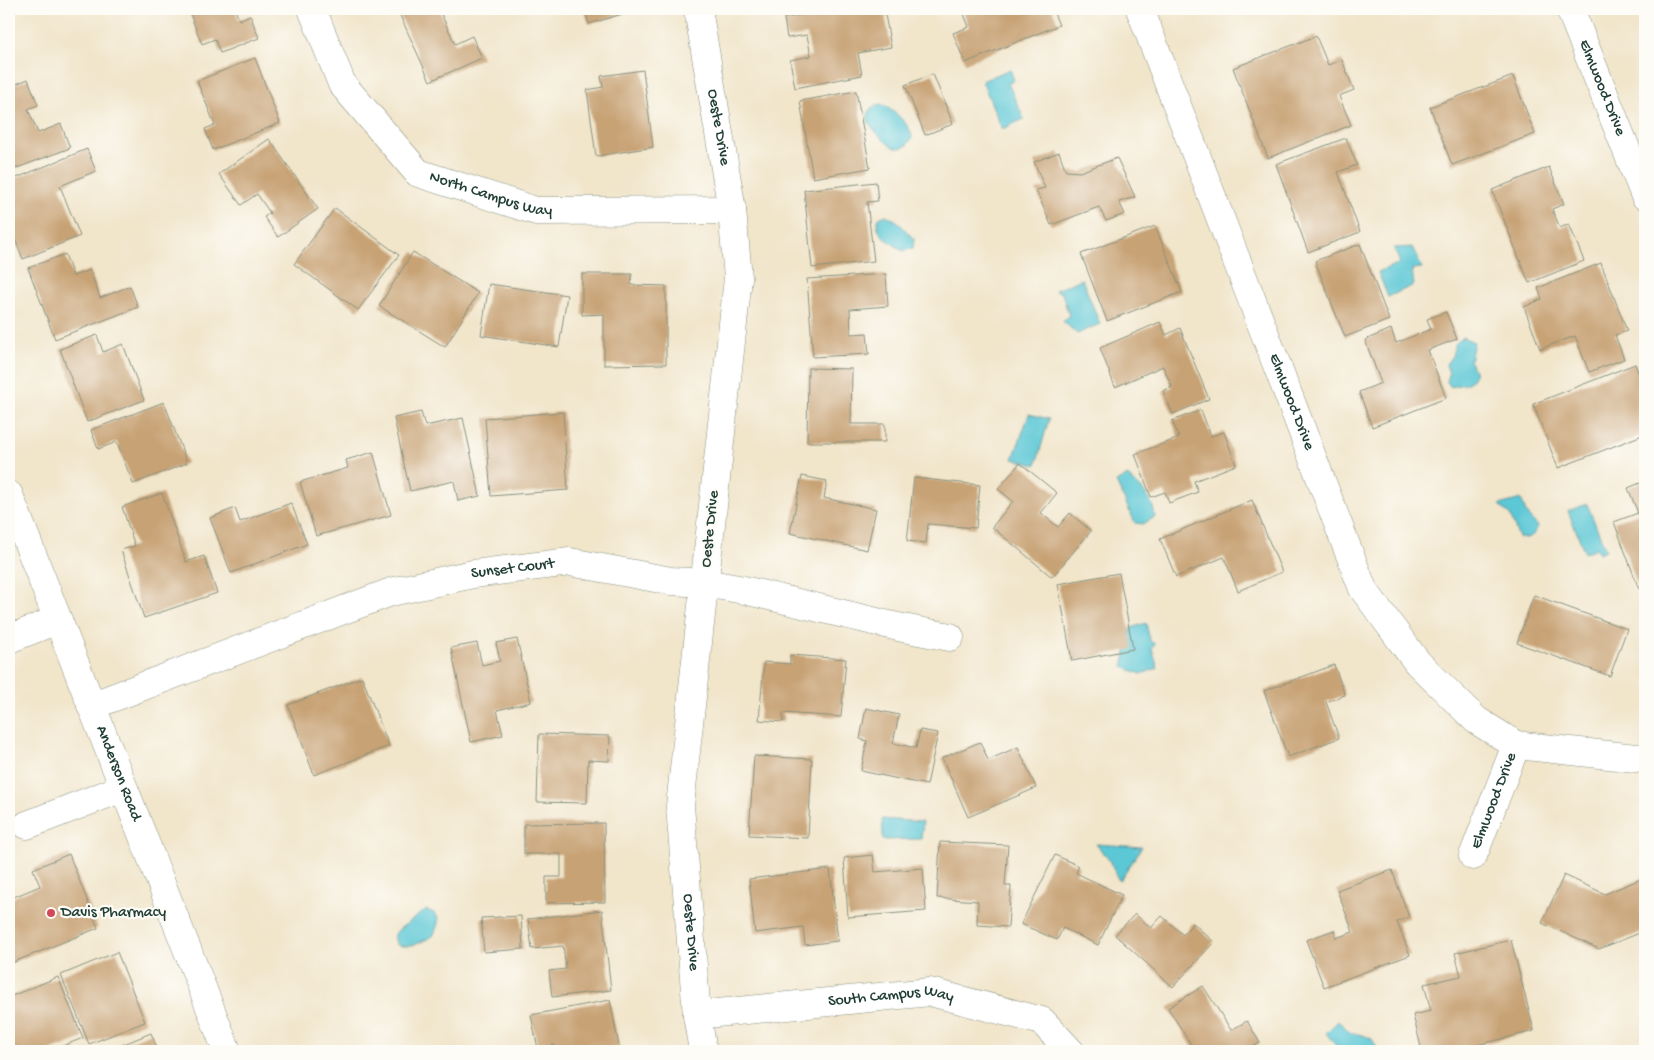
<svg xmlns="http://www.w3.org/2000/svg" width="1654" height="1060" viewBox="0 0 1654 1060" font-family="'Gochi Hand',sans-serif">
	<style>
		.water { fill: #5cc7d5; stroke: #3e8284 }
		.building { fill: #c7a275 }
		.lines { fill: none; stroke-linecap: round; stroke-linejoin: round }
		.minor-casing { stroke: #88917f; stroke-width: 29 }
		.major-casing { stroke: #88917f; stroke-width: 29 }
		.minor { stroke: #fff; stroke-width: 28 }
		.major { stroke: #fff; stroke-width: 28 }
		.poi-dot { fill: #d1495b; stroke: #fdfcf7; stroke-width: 2 }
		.labels { text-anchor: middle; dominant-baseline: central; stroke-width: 4.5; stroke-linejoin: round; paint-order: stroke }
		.street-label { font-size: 16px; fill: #1f3d34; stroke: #fdfcf7 }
		.poi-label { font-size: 16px; fill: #1f3d34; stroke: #fdfcf7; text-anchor: start }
	</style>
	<rect width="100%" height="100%" fill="#fdfcf7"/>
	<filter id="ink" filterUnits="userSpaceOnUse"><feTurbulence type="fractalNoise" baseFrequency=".02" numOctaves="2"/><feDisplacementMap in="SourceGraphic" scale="10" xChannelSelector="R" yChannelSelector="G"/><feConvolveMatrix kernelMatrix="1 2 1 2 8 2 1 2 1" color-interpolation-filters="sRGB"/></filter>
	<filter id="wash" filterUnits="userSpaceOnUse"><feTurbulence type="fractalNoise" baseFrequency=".0096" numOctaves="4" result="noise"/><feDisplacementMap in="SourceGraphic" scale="20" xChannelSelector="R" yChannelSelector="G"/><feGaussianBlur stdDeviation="1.12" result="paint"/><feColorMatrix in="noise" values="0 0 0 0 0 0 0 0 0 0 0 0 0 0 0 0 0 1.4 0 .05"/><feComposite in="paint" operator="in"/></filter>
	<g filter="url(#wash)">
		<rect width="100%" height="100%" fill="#f1e5ca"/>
		<path class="water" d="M1010,69L1014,80L1008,83L1024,119L1002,129L982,81Z
			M881,104C892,109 912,125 912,138L906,146C903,147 899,149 895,148C888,146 869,126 868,120C867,115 869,112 871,108Z
			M886,215L897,221L914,239L913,248L903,251C892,242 872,234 879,218Z
			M1412,247L1422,268L1412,269L1414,285L1388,297L1378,272L1400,263L1394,248Z
			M1082,279L1100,324L1077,334L1063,321L1069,316L1062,293L1055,290Z
			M1462,337L1474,342L1470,361L1475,374C1470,387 1462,383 1451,387L1447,382L1449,374L1446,364L1452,356L1455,344Z
			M1029,414L1049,419L1036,465L1013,459Z
			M1128,476C1141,489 1153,497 1155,517L1143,524L1135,523L1116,482Z
			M1521,499L1527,515L1538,526C1534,536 1530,539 1519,538L1510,515L1499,505Z
			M1587,504L1606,550L1599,553L1596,548L1585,553L1568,511Z
			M1146,623L1150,641L1155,644L1152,648L1158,668L1141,674L1123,667L1131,628Z
			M882,819L923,822L921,839L883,840Z
			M1096,844L1142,847L1119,881L1109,860Z
			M426,910C443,914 439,924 433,936C421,942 409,950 396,944L394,935L399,929Z
			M1338,1021L1351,1033L1363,1035L1372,1039L1379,1051H1340L1326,1033Z"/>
		<g id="blocks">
			<path class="building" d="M188,9H235L239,20L250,15L259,38L220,53L215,39L202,44Z
				M403,9H439L455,44L472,36L482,58L430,81L398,11Z
				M584,9H628L629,12L589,24Z
				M833,9H884L891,47L858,53L862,75L795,88L790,60L811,56L807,35L787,38L784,18Z
				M962,9H1052L1059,25L965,63L953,33L969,27Z
				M1316,36L1328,65L1342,60L1354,90L1339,96L1351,125L1268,158L1233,68Z
				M255,58L280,123L213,150L205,129L215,125L197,81Z
				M643,70L653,147L596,156L587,90L603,87L601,76Z
				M933,74L953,124L925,135L905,85Z
				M1513,76L1535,134L1452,165L1430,107Z
				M28,79L38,105L28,109L38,133L61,124L70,148L9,171V87Z
				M856,91L870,168L813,178L800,101Z
				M1346,138L1357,165L1338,172L1360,232L1308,252L1276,164Z
				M269,139L318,209L278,237L264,217L270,213L257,194L241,205L219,174Z
				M87,149L96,171L60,186L80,236L23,259L9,225V181Z
				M1059,152L1066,171L1080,172L1117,158L1135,197L1119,202L1125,214L1106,221L1099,207L1051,225L1036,190L1045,188L1034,162Z
				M1549,167L1564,204L1552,209L1560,228L1569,224L1584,261L1529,283L1492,190Z
				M876,182L878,201L867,202L874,261L812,268L804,190Z
				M335,208L399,255L358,310L294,264Z
				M1155,226L1182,292L1107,321L1081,254Z
				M1360,244L1389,320L1345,337L1315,261Z
				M413,252L478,293L445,347L379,306Z
				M65,254L73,276L90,270L100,298L130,286L138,307L55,339L28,268Z
				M1601,263L1627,331L1615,335L1624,359L1589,372L1575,336L1540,349L1524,307L1542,299L1538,288Z
				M582,274H632L631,285L666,286V364L604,365V314L582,315Z
				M886,274L888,306L850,309L851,334L867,333L869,354L813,357L807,279Z
				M489,284L567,295L559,347L481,335Z
				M1446,312L1457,339L1428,350L1446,398L1372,427L1359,392L1381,383L1365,340L1391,329L1396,343L1431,329L1427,319Z
				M1160,322L1166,335L1180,328L1209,399L1173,414L1163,391L1172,387L1163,366L1115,387L1100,348Z
				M97,335L103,352L123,344L144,400L87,422L60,349Z
				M1635,364L1645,390V434L1558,468L1533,404Z
				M808,368L852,369L851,424H885V442H807Z
				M164,402L187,463L133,484L117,442L98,449L91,430Z
				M1201,410L1211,436L1224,432L1236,465L1194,481L1198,492L1169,503L1165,492L1151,497L1135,454L1179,438L1172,421Z
				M421,412L425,426L463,418L480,496L458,501L454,481L410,491L394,418Z
				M563,412L568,490L491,496L485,418Z
				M373,452L391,515L316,536L300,482L348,468L346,460Z
				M1020,463L1057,493L1041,513L1058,527L1070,513L1091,531L1052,577L992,527L1013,501L998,489Z
				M802,476L827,481L824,498L876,509L867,550L790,533Z
				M914,478L980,485L976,528L928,524L926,543L907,541Z
				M1645,481V587L1639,589L1614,522L1638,513L1628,488Z
				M162,493L186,562L204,556L217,593L144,618L121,550L135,546L122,507Z
				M1252,500L1282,572L1238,591L1224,557L1176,577L1160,539Z
				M291,503L307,544L231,573L210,518L235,508L240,522Z
				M1119,573L1133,649L1072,661L1058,584Z
				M1534,595L1627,629L1610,676L1517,643Z
				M517,639L531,702L497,710L503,735L471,742L451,648L477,643L482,665L500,661L496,643Z
				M790,655L846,659L841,717L783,713V722L759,720L764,662L790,664Z
				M1334,665L1345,695L1326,702L1339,738L1288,757L1264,691Z
				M362,677L389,746L314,775L288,705Z
				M866,708L899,715L893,743L916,748L920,730L938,733L927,785L861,771L867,741L860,739Z
				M539,734L610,736L609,761L588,760L587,803L537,802Z
				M980,742L988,760L1018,747L1036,788L968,817L942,758Z
				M754,756L812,759L808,838L749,835Z
				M604,823L605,902L546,903V877H561V854H524V824Z
				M940,842L1008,845L1005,886H1011L1008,927L977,925L978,901L937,898Z
				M69,854L98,928L9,964V899L40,886L33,869Z
				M873,855L875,872L923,868L926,911L848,917L844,858Z
				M1055,855L1079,866L1076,873L1122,895L1098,945L1063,928L1057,940L1021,924Z
				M830,869L838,941L805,945L803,927L755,933L749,879Z
				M1392,870L1409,917L1397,922L1410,955L1324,987L1306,940L1334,930L1336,938L1353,932L1337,890Z
				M1564,875L1605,894L1643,878L1645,883V931L1599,949L1542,923Z
				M602,910L611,990L552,997L549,971L566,969L563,946L532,949L528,919Z
				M1135,914L1151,928L1162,916L1183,935L1193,923L1214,942L1173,987L1115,935Z
				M521,916L523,949L484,952L481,918Z
				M1511,940L1534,1031L1473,1046L1474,1051H1422L1413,1015L1431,1011L1424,984L1461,976L1455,953Z
				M117,952L145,1022L89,1044L61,975Z
				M58,977L83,1038L50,1051H9V997Z
				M1203,986L1231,1030L1247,1021L1260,1043L1246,1051H1195L1168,1008Z
				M610,1000L620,1051H556L555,1045L538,1049L531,1015Z
				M151,1033L158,1051H107Z"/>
		</g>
	</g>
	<g filter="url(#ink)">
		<use href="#blocks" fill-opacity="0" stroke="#88917f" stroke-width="1"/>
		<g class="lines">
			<g class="minor-casing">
				<g id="minor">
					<path id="s1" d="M312,9L342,84L418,173L536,211L732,210"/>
					<path id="s2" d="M698,9L732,210L738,278L680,806L697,1015L703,1051"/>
					<path id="s3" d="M1140,9L1363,589L1417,662L1476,720L1516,745L1636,758L1645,757"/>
					<path id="s4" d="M1570,9L1645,196"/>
					<path d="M9,639L57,620"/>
					<path id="s5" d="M91,706L391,592L473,574L570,562L671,581L705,583L744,590L898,627L950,637"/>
					<path d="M27,825L123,788"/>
					<path id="s6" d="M1473,856L1516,745"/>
					<path id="s7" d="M697,1015L930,992L1042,1021L1070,1051"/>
				</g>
			</g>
			<g class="major-casing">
				<g id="major">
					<path id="s8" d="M9,495L227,1051"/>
				</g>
			</g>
			<use href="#minor" class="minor"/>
			<use href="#major" class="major"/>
		</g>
	</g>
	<circle class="poi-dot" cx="51" cy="913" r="5"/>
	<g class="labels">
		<g class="street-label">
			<text stroke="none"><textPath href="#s4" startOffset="85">Elmwood Drive</textPath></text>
			<text stroke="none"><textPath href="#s2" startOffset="120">Oeste Drive</textPath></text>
			<text stroke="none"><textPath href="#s1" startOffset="274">North Campus Way</textPath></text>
			<text stroke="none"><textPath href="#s3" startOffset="421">Elmwood Drive</textPath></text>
			<text transform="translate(711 529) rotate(-84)">Oeste Drive</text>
			<text stroke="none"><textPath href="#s5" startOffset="445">Sunset Court</textPath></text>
			<text stroke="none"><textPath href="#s8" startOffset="299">Anderson Road</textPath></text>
			<text stroke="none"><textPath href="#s6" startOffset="59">Elmwood Drive</textPath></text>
			<text stroke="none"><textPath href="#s2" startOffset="930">Oeste Drive</textPath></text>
			<text stroke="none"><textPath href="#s7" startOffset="195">South Campus Way</textPath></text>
		</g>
		<g class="poi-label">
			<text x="61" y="913">Davis Pharmacy</text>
		</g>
	</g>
	<rect width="1654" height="1060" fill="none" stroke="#fdfcf7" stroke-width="30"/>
</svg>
